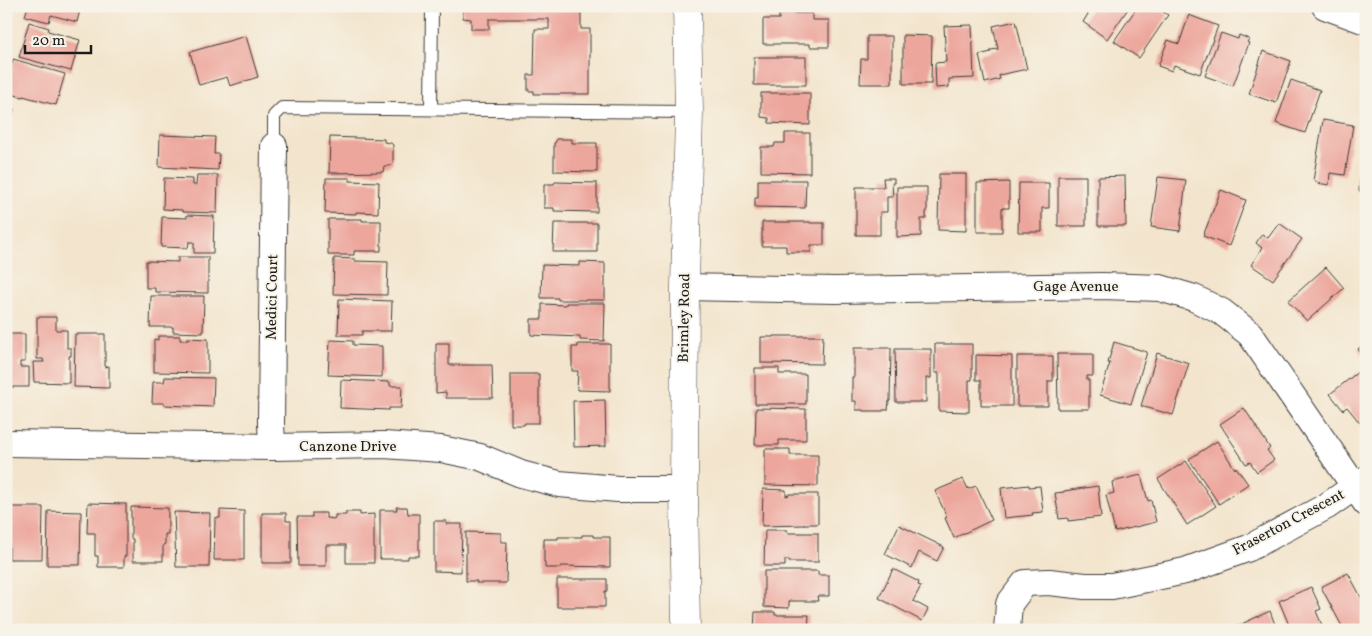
<svg xmlns="http://www.w3.org/2000/svg" width="1372" height="636" viewBox="0 0 1372 636" font-family="Vollkorn,serif">
	<style>
		.building { fill: #eda69c }
		.lines { fill: none; stroke-linecap: round; stroke-linejoin: round }
		.lane-casing { stroke: #3c3a37; stroke-width: 14 }
		.street-casing { stroke: #3c3a37; stroke-width: 28 }
		.secondary-casing { stroke: #3c3a37; stroke-width: 29 }
		.lane { stroke: #fff; stroke-width: 12 }
		.street { stroke: #fff; stroke-width: 26 }
		.secondary { stroke: #fff; stroke-width: 28 }
		.labels { text-anchor: middle; dominant-baseline: central; stroke-width: 4; stroke-linejoin: round; paint-order: stroke }
		.street-label { font-size: 15px; fill: #1c1c1c; stroke: #f7f3e8 }
	</style>
	<rect width="100%" height="100%" fill="#f7f3e8"/>
	<filter id="ink" filterUnits="userSpaceOnUse"><feTurbulence type="fractalNoise" baseFrequency=".02" numOctaves="2"/><feDisplacementMap in="SourceGraphic" scale="10" xChannelSelector="R" yChannelSelector="G"/><feConvolveMatrix kernelMatrix="1 2 1 2 8 2 1 2 1" color-interpolation-filters="sRGB"/></filter>
	<filter id="wash" filterUnits="userSpaceOnUse"><feTurbulence type="fractalNoise" baseFrequency=".0096" numOctaves="4" result="noise"/><feDisplacementMap in="SourceGraphic" scale="20" xChannelSelector="R" yChannelSelector="G"/><feGaussianBlur stdDeviation="1.12" result="paint"/><feColorMatrix in="noise" values="0 0 0 0 0 0 0 0 0 0 0 0 0 0 0 0 0 1.4 0 .05"/><feComposite in="paint" operator="in"/></filter>
	<g filter="url(#wash)">
		<rect width="100%" height="100%" fill="#f3e5cd"/>
		<g id="blocks">
			<path class="building" d="M28,6H81L77,22L51,15L49,22L25,16Z
				M463,6H581V29H590V94H534V91H528V75H534L535,29H549V19H489V29H471V19L463,18Z
				M1093,6H1130L1107,39L1083,22Z
				M1138,6H1154L1168,15L1139,58L1114,41Z
				M786,13H812V20H829V47H810V44H763V19H779V14H786Z
				M1189,15L1218,26L1200,74L1174,65L1172,71L1158,66L1168,40L1179,44Z
				M1016,21L1027,69L999,75L1000,79L985,83L979,55L991,52V50L998,49L993,26Z
				M29,22L49,28L48,31L80,40L71,71L19,57Z
				M972,25L974,78L949,79V87L936,88L935,63L946,62L944,26Z
				M1221,33L1238,39L1239,35L1249,39L1247,42L1249,43L1233,86L1205,76Z
				M903,35L932,36L931,84H903Z
				M246,36L258,77L230,86L227,77L199,85L190,52Z
				M867,36H892V84H860L861,59H867Z
				M1263,51L1291,61L1276,103L1249,94Z
				M754,57H806V85H754Z
				M13,59L65,74L56,105L23,96V97L6,93L7,80Z
				M1291,80L1320,90L1305,133L1276,123Z
				M761,93H810V125L769,123V118L761,117Z
				M6,106L14,109L7,133H6Z
				M1323,120L1353,125L1345,175L1330,173L1329,185L1317,183V182L1313,181Z
				M785,133H810V173L761,172V147H774L775,143H785Z
				M160,135L215,137L214,154H219L218,170L159,167Z
				M330,137L384,139V142L391,143L393,145V163L390,166H384L383,172L329,173Z
				M556,139H572V143H597V172L554,171V143L556,142Z
				M1363,141L1366,142V192L1359,191Z
				M939,174H966V231L938,230Z
				M197,175H218L217,213L183,212L182,210L163,209L164,178L193,179V185H196Z
				M1058,176H1086V226H1058Z
				M1125,176L1126,226H1098V177Z
				M1158,177L1186,180L1180,231L1151,227Z
				M326,178H350V181L379,182L378,213L356,212V214L325,213Z
				M883,178H894V183H892L893,197H887V212H880V235H856V187H884Z
				M758,180H806L805,208L755,207V198H758Z
				M555,182L597,183V212L554,211V208H544V184H554Z
				M1009,182V208H1002V232H977V183Z
				M1019,183H1049V208H1042V232H1018Z
				M897,187H927V212H926V219H921V236L897,237Z
				M1221,190L1246,200L1229,246L1203,236Z
				M187,215L214,216L213,253H194V242H189L188,248L161,247L162,217L187,218Z
				M328,219H362V221H381V251H354V255H328Z
				M762,222H810V223H824V245H811V252H786V246H762Z
				M554,223H597V252H553Z
				M1279,223L1302,239L1273,280L1251,265L1262,248L1256,243L1262,234L1268,238Z
				M178,257H208V293L155,292V288H146V261L178,262Z
				M334,258L355,259V261L388,262L387,295L333,294Z
				M580,262L605,263V300H558V298H541L542,265L580,266Z
				M1326,267L1344,288L1307,321L1288,301Z
				M151,296H204L203,333L173,332V327H150Z
				M339,299L392,301L391,331H362V335H338Z
				M566,303H605L604,341L580,340V337L531,335V319H542V304L566,305Z
				M37,317H56V330H67V348H71V356H69V383L34,382L33,362H44L43,359H37Z
				M6,334H25V362H20V367H29V387H6Z
				M75,334H105V367L109,366V388L74,387Z
				M158,336H180V340H187V338L208,339V373L154,372V339L158,340Z
				M773,336H823L822,364L761,363V337H773Z
				M330,340L353,341V345L382,346V377L328,375Z
				M1114,342L1147,352L1131,404L1100,395L1110,363H1108Z
				M436,343H449V365H492L493,398H446V392L436,393Z
				M1366,343V360L1358,349Z
				M578,344H610V391L577,390L578,371H572V347H578Z
				M935,344H972V380H969V412L939,411V373H935Z
				M854,348H891L890,401H889L888,410H883V411H863V410H856V401H852V377H854Z
				M895,349H931V378H926V402H896Z
				M1157,353L1189,363L1173,415L1141,406Z
				M1057,354H1093V376H1087V380H1089V409H1058Z
				M976,355L1012,356V406H981V380H976Z
				M1017,356H1053V381H1048V406H1017Z
				M755,368H779V374H806V404H755Z
				M1358,372L1366,382V418L1360,423L1347,407L1343,410L1330,394Z
				M511,374H539V423H525L524,425H511Z
				M165,377L214,378L213,407L164,405V403H152L153,382H164Z
				M341,380L390,382V386H402L401,408H389V410L340,408Z
				M605,400L606,446L574,447L573,401Z
				M756,408L806,409V440H779V445H755Z
				M1244,408L1270,448L1267,450L1274,460L1257,472L1250,462L1246,464L1220,424Z
				M1217,441L1235,469L1236,467L1248,484L1219,504L1189,459Z
				M765,449H790V455H818V486L765,485Z
				M1186,461L1216,506L1187,525L1158,479Z
				M1141,475L1148,501L1151,500L1156,522L1115,532L1106,495L1114,493L1112,482Z
				M963,479L968,489L976,486L992,520L954,538L945,518L947,517L935,491Z
				M1029,485V487L1040,486L1043,512L1032,513L1033,515L1004,518L1001,488Z
				M1098,486L1101,517L1068,521V518L1059,519L1055,493L1064,492V491Z
				M763,489L786,490V496L789,495V494H818V524H804V525L762,526Z
				M88,503L126,504V556H124V567H98V556H95V533H87Z
				M10,507H43L42,559H9Z
				M131,507L168,508V534H165V544L163,545V561H133V539H131Z
				M396,507H407L408,514H419V556H408V559H380V510H397Z
				M220,510L244,511V560H214L215,518H220Z
				M48,511L81,512L80,565H47Z
				M174,512L210,513L209,567H176Z
				M346,512H360V515L374,514V563H346V545H326V566H298L297,517H312V513H326V518L335,519V515H346Z
				M262,513H286V521H291V563H262Z
				M434,521H446V524H462L461,572L434,571Z
				M899,525L944,547L937,561L919,552L912,568L885,554Z
				M765,530H787V532L789,533H818V562H789V560H785V566H764Z
				M466,532L501,533V542H507L506,583H476L477,581H466Z
				M582,535H593V537H610V567L561,566V568H545V562H544V539H558V537H582Z
				M893,569L919,582L918,585L921,586L913,601L928,609L922,621L879,598Z
				M764,571H818V575H829V596H817L818,601H789V608L764,607Z
				M1348,573L1366,606V630H1344L1321,587Z
				M557,579H607V591H605V607H557Z
				M1311,587L1321,609L1316,611L1324,630H1291L1279,601Z
				M1270,611L1277,630H1239L1237,626Z
				M755,612H775V615H809L808,630H754Z"/>
		</g>
	</g>
	<g filter="url(#ink)">
		<use href="#blocks" fill-opacity="0" stroke="#3c3a37" stroke-width="1"/>
		<g class="lines">
			<g class="lane-casing">
				<path id="lane" d="M431,109L432,6
					M274,146V116L282,108L689,112"/>
			</g>
			<g class="street-casing">
				<path id="street" d="M1325,6L1366,21
					M685,287L835,290L1102,286L1160,288L1194,298L1222,312L1250,334L1366,503
					M6,443L272,447L384,445L441,449L480,457L521,474L559,484L618,489H684
					M272,447L271,423L274,146
					M1007,630L1009,604L1025,583L1049,582L1085,586H1112L1185,571L1249,548L1327,506L1366,479"/>
			</g>
			<g class="secondary-casing">
				<path id="secondary" d="M686,630L684,489L685,287L689,112L687,6"/>
			</g>
			<use href="#lane" class="lane"/>
			<use href="#street" class="street"/>
			<use href="#secondary" class="secondary"/>
		</g>
	</g>
	<g class="labels">
		<g class="street-label">
			<text x="1076" y="287">Gage Avenue</text>
			<text transform="translate(273 297) rotate(-89)">Medici Court</text>
			<text transform="translate(685 318) rotate(-89)">Brimley Road</text>
			<text x="348" y="447">Canzone Drive</text>
			<text transform="translate(1289 523) rotate(-28)">Fraserton Crescent</text>
		</g>
	</g>
	<rect width="1372" height="636" fill="none" stroke="#f7f3e8" stroke-width="25"/>
	<path d="M25 45v8h66v-8" fill="none" stroke="#1c1c1c" stroke-width="2.5"/>
	<text x="32" y="45" font-size="15" fill="#1c1c1c" stroke="#f7f3e8" stroke-width="4" paint-order="stroke">20 m</text>
</svg>
